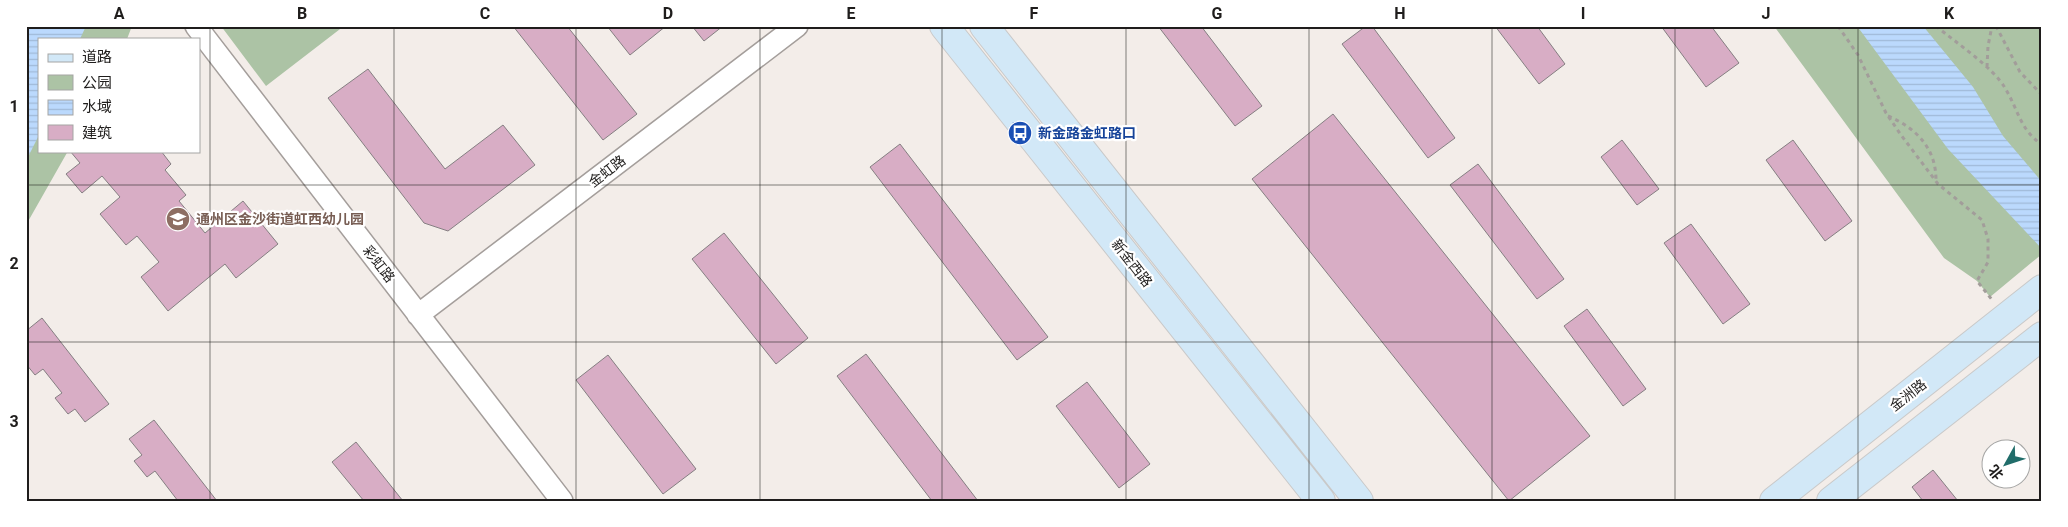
<svg xmlns="http://www.w3.org/2000/svg" width="2068" height="527" viewBox="0 0 2068 527" font-family="Roboto,'Noto Sans SC',sans-serif">
	<style>
		.green { fill: #acc3a5 }
		.water { fill: url(#water-rules) }
		.building { fill: #d8adc5; stroke: #857f82 }
		.lines { fill: none; stroke-linecap: round; stroke-linejoin: round }
		.minor-casing { stroke: #a49e9b; stroke-width: 24 }
		.major-casing { stroke: #c9c9c9; stroke-width: 30 }
		.path { stroke: #a29d9a; stroke-width: 3; stroke-dasharray: 4 4; stroke-linecap: butt }
		.minor { stroke: #fff; stroke-width: 21 }
		.major { stroke: #d2e8f7; stroke-width: 28 }
		.grid { fill: none; stroke: #1f1d1c; stroke-width: 1; stroke-opacity: 0.55 }
		.labels { text-anchor: middle; dominant-baseline: central; stroke-width: 4.5; stroke-linejoin: round; paint-order: stroke }
		.transit-label { font-size: 14px; font-weight: bold; fill: #164399; stroke: #fff; text-anchor: start }
		.street-label { font-size: 14px; fill: #1f1d1c; stroke: #fff }
		.education-label { font-size: 14px; font-weight: bold; fill: #785e54; stroke: #fff; text-anchor: start }
		.neatline { fill: none; stroke: #1f1d1c; stroke-width: 2 }
		.grid-label { font-size: 16px; text-anchor: middle; font-weight: bold; fill: #1f1d1c }
	</style>
	<defs>
		<pattern id="water-rules" width="6" height="5" patternUnits="userSpaceOnUse" patternTransform="scale(1.25)"><rect width="6" height="5" fill="#bbd9fd"/><path d="M0 2.5h6" fill="none" stroke="#a0bad8"/></pattern>
	</defs>
	<rect width="100%" height="100%" fill="#f3ede9"/>
	<path class="green" d="M26,26H132L127,39H39V151H68L26,225Z
		M221,26H344L266,86Z
		M1774,26H2042V254L1990,297L1977,281L1944,258Z"/>
	<path class="water" d="M28,26H86L80,39H39V135L26,161Z
		M1857,26H1923L1973,87L2003,136L2042,182V249L1948,149Z"/>
	<path class="building" d="M513,26H567L637,114L603,140Z
		M607,26H666L630,55Z
		M692,26H723L704,41Z
		M1158,26H1201L1262,106L1235,126Z
		M1366,26H1372L1455,138L1428,158L1342,44Z
		M1495,26H1537L1565,64L1539,84Z
		M1661,26H1711L1739,63L1706,87Z
		M368,69L445,169L503,125L535,165L448,231L424,223L328,98Z
		M1333,114L1590,436L1509,501L1252,179Z
		M1622,140L1659,189L1637,205L1601,157Z
		M1793,140L1852,221L1825,241L1766,160Z
		M900,144L1048,337L1017,360L870,167Z
		M70,151H161L171,164L165,170L186,195L179,201L205,233L243,201L278,244L236,278L225,264L168,311L141,277L159,262L137,236L126,245L100,214L120,197L102,176L82,193L66,174L80,163Z
		M1478,164L1564,279L1537,299L1450,185Z
		M1691,224L1750,304L1723,324L1664,243Z
		M724,233L808,338L776,364L692,259Z
		M1587,309L1646,389L1623,406L1564,326Z
		M42,318L109,404L85,422L75,409L68,414L55,398L62,393L43,369L35,375L26,364V331Z
		M866,354L978,501H932L837,376Z
		M608,355L696,469L663,494L576,380Z
		M1087,382L1150,464L1119,488L1056,406Z
		M154,420L217,501H178L155,471L147,477L134,461L142,455L129,439Z
		M356,442L403,501H364L332,462Z
		M1933,470L1958,501H1923L1912,487Z"/>
	<g class="lines">
		<g class="minor-casing">
			<path id="minor" d="M196,26L562,501
				M418,315L797,26"/>
		</g>
		<g class="major-casing">
			<path id="major" d="M944,26L1321,501
				M984,26L1359,501
				M1774,501L2042,289
				M1831,501L2042,336"/>
		</g>
		<path class="path" d="M1838,26L1858,55L1886,113L1901,135L1938,184L1982,220L1988,239V262L1977,281L1993,301
			M1936,26C1955,42 1994,68 2005,88C2019,111 2019,128 2042,145
			M1996,26L2020,72L2042,95
			M1987,67L1988,46L1992,26
			M1888,116C1916,128 1936,148 1936,180"/>
		<use href="#minor" class="minor"/>
		<use href="#major" class="major"/>
	</g>
	<path class="grid" d="M210,26V501M394,26V501M576,26V501M760,26V501M942,26V501M1126,26V501M1309,26V501M1492,26V501M1675,26V501M1858,26V501M26,185H2042M26,342H2042"/>
	<defs>
		<g id="bus-disc" transform="scale(1.25)"><circle r="9.5" fill="#1a4fb4" stroke="#fff"/><path d="M-5-6H5V4H4V6H2V4H-2V6H-4V4H-5ZM-3.5-4V0h7V-4ZM-3.5 1.2v1.5H-2V1.2ZM2 1.2v1.5H3.5V1.2Z" fill="#fff"/></g>
		<g id="school-disc" transform="scale(1.25)"><circle r="9.5" fill="#8d6e63" stroke="#fff"/><path d="M0-5L7-2L0 1L-7-2ZM-4 1L0 2.5L4 1V4Q0 6-4 4Z" fill="#fff"/></g>
	</defs>
	<g fill-rule="evenodd">
		<use href="#bus-disc" x="1020" y="133"/>
		<use href="#school-disc" x="178" y="219"/>
	</g>
	<g class="labels">
		<g class="transit-label">
			<text x="1038" y="133">新金路金虹路口</text>
		</g>
		<g class="street-label">
			<text transform="translate(607 171) rotate(-37)">金虹路</text>
			<text transform="translate(1132 263) rotate(52)">新金西路</text>
			<text transform="translate(379 264) rotate(52)">彩虹路</text>
			<text transform="translate(1908 395) rotate(-38)">金洲路</text>
		</g>
		<g class="education-label">
			<text x="196" y="219">通州区金沙街道虹西幼儿园</text>
		</g>
	</g>
	<rect width="2068" height="527" fill="none" stroke="#ffffff" stroke-width="55"/>
	<rect x="38" y="38" width="162" height="115" fill="#ffffff" stroke="#a5a5a4"/>
	<rect x="48" y="54" width="25" height="8" fill="#d2e8f7" stroke="#a5a5a4"/>
	<text x="82" y="62" font-size="15" fill="#1f1d1c">道路</text>
	<rect x="48" y="75" width="25" height="15" fill="#acc3a5" stroke="#a5a5a4"/>
	<text x="82" y="88" font-size="15" fill="#1f1d1c">公园</text>
	<rect x="48" y="100" width="25" height="15" fill="url(#water-rules)" stroke="#a5a5a4"/>
	<text x="82" y="112" font-size="15" fill="#1f1d1c">水域</text>
	<rect x="48" y="125" width="25" height="15" fill="#d8adc5" stroke="#a5a5a4"/>
	<text x="82" y="138" font-size="15" fill="#1f1d1c">建筑</text>
	<g transform="translate(2006 464) rotate(230)"><circle r="24" fill="#ffffff" stroke="#a5a5a4"/>
	<path d="M0-4L9 19L0 12L-9 19Z" fill="#216d6a"/>
	<text y="-8" font-size="14" font-weight="bold" text-anchor="middle" fill="#1f1d1c">北</text>
	</g>
	<rect x="28" y="28" width="2012" height="472" class="neatline"/>
	<g class="grid-label">
		<text x="119" y="19">A</text>
		<text x="302" y="19">B</text>
		<text x="485" y="19">C</text>
		<text x="668" y="19">D</text>
		<text x="851" y="19">E</text>
		<text x="1034" y="19">F</text>
		<text x="1217" y="19">G</text>
		<text x="1400" y="19">H</text>
		<text x="1583" y="19">I</text>
		<text x="1766" y="19">J</text>
		<text x="1949" y="19">K</text>
		<text x="14" y="112">1</text>
		<text x="14" y="269">2</text>
		<text x="14" y="427">3</text>
	</g>
</svg>
